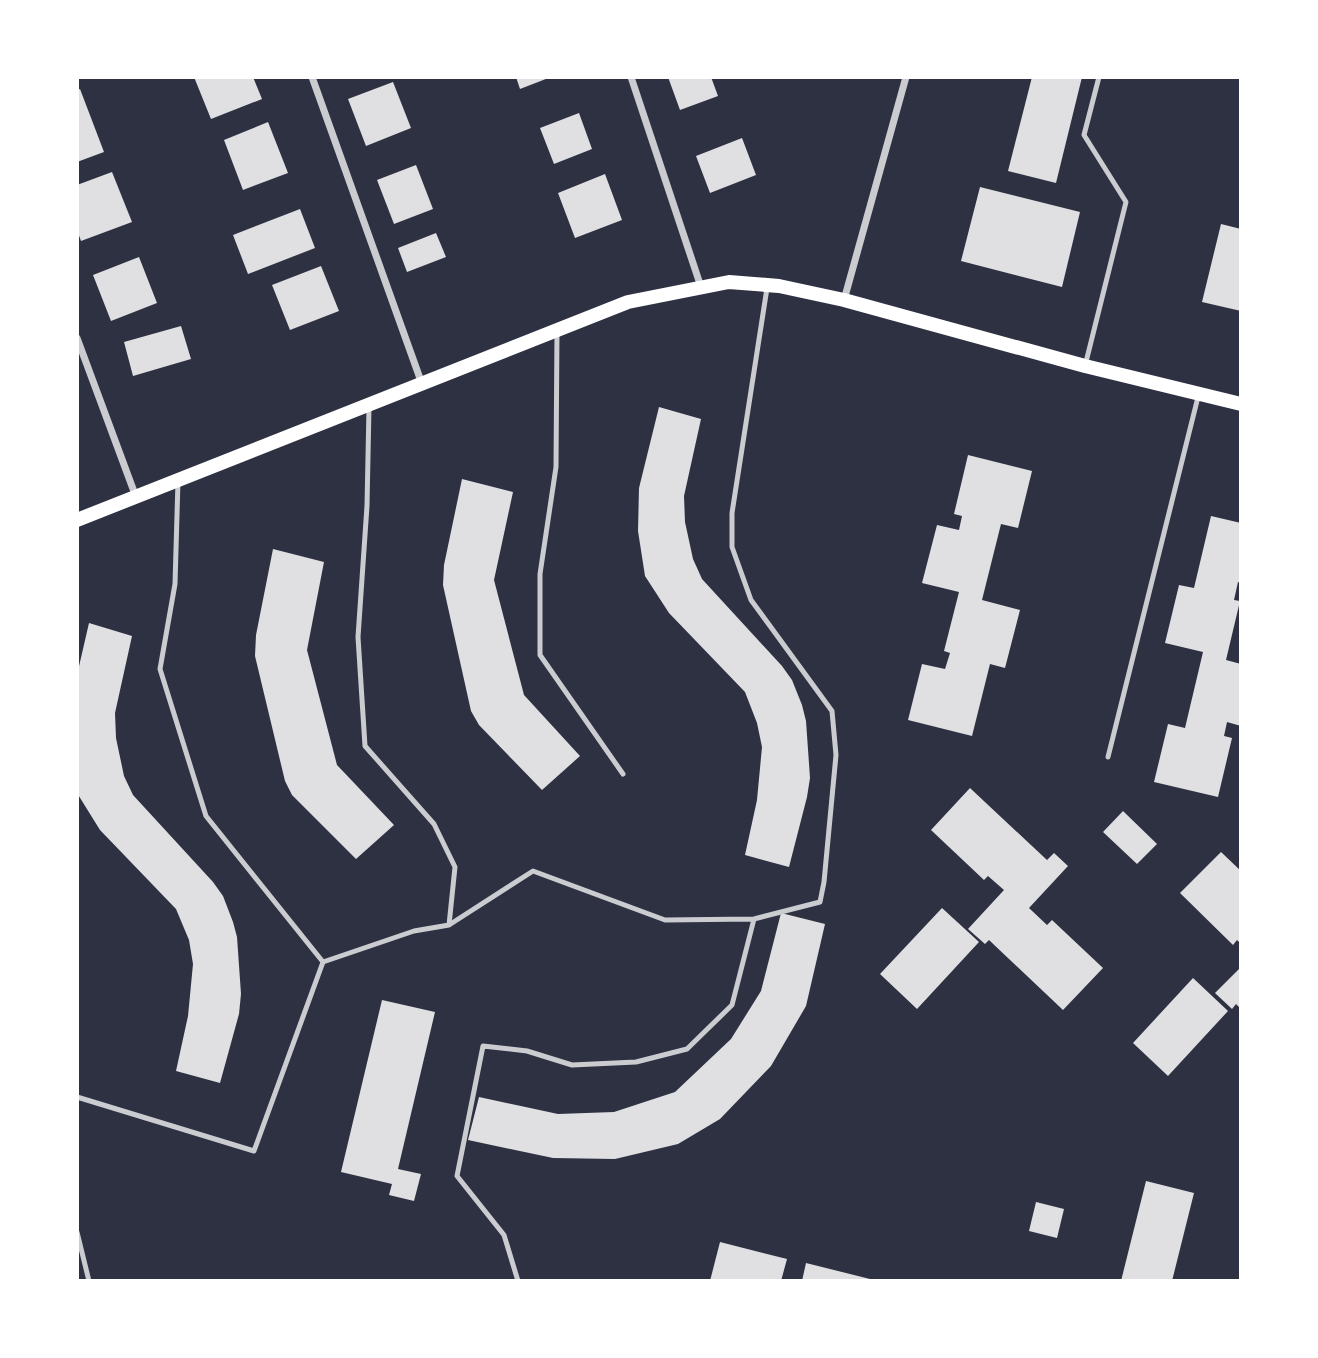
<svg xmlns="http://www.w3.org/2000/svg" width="1318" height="1358" viewBox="0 0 1318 1358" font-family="Spectral,serif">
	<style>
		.building { fill: #e0e0e3 }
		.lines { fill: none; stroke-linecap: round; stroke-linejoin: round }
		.service { stroke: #caccd0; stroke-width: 5 }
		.minor { stroke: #caccd0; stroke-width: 7 }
		.secondary { stroke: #fff; stroke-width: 14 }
	</style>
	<rect width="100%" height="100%" fill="#2d3142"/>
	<path class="building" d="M194,77H253L262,99L211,119Z
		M516,77H551L520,89Z
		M668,77H711L718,96L680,110Z
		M1032,77H1082L1056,183L1008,171Z
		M393,82L411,128L366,146L348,99Z
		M80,89L104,152L77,162V90Z
		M579,113L592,149L554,164L540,128Z
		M268,122L288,173L243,190L224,140Z
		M742,138L756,175L710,193L696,156Z
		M416,165L433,209L394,224L377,180Z
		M112,172L132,222L81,241L77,230V185Z
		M605,174L622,220L575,238L558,193Z
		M980,187L1080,212L1062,287L961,261Z
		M300,209L315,248L248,274L233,235Z
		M1221,224L1241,229V311L1202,302Z
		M436,233L446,257L407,272L398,248Z
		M139,257L157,303L111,321L93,275Z
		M321,266L339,311L290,330L272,285Z
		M181,326L191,359L133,376L124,342Z
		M659,407L701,419L684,496L685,522L693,559L702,579L782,666L792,680L802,705L806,721L810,778L807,797L789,867L745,855L757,800L762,747L757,723L745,692L669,613L645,576L638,531L639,488Z
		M968,455L1032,471L1018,528L1001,524L982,600L1020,610L1005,668L990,664L972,736L908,720L922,664L945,669L950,653L944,651L959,592L922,583L937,525L959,530L962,516L954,514Z
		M462,479L513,492L494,580L524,695L580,756L542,790L479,725L471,711L443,585L444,565Z
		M1211,516L1241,523V583L1238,582L1234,600L1240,601L1226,660L1241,664V726L1227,722L1224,736L1232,738L1218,797L1154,782L1168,724L1185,728L1203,652L1165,643L1179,585L1194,588Z
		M273,549L324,562L307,650L337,765L394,825L356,859L292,795L285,781L255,656L256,635Z
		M89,623L132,636L115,713L116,738L124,776L133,795L213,882L223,896L233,922L237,937L241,994L239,1014L220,1083L176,1071L188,1016L193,964L189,940L176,909L100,830L77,793V675Z
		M970,788L1047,860L1054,853L1068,866L1029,908L1047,925L1052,920L1103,968L1063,1010L989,940L985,944L968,929L1004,890L988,876L984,880L931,830Z
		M1123,811L1157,844L1137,864L1103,832Z
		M1221,852L1241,871V944L1237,940L1233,945L1180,893Z
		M942,908L979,942L917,1009L880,974Z
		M781,913L825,924L806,1006L771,1066L720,1119L678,1144L615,1159L553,1158L468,1140L479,1097L558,1114L614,1112L675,1092L731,1039L761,991Z
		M1241,967V1009L1236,1004L1232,1009L1215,993Z
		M1193,978L1228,1011L1168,1076L1133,1043Z
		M382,1000L435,1012L398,1169L421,1174L414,1201L389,1195L392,1184L341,1172Z
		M1146,1181L1194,1193L1172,1281H1121Z
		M1036,1202L1064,1209L1057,1238L1029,1231Z
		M720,1242L787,1259L781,1281H710Z
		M806,1263L874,1280V1281H802Z"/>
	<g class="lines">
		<path class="service" d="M557,332L556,467L540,574V655L623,774
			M1085,366L1126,202L1084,135L1099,77
			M369,407L367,506L358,637L365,746L434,824L455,867L449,925
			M178,481L175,584L160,669L206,816L323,962
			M1108,757L1198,397
			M77,1097L254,1151L323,962L414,931L449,925L533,871L665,920L754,919L820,902L824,882L836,755L832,711L751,600L732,547V513L767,288
			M77,1232L89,1281
			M518,1281L504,1235L457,1176L483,1046L527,1051L572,1065L636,1062L687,1049L732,1005L754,919"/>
		<path class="minor" d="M312,77L422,384
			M631,77L701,287
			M844,300L906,77
			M77,338L136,497"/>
		<path class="secondary" d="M77,520L628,302L729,282L779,286L844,300L1085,366L1241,404"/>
	</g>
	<rect width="1318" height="1358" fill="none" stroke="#ffffff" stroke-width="158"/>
</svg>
